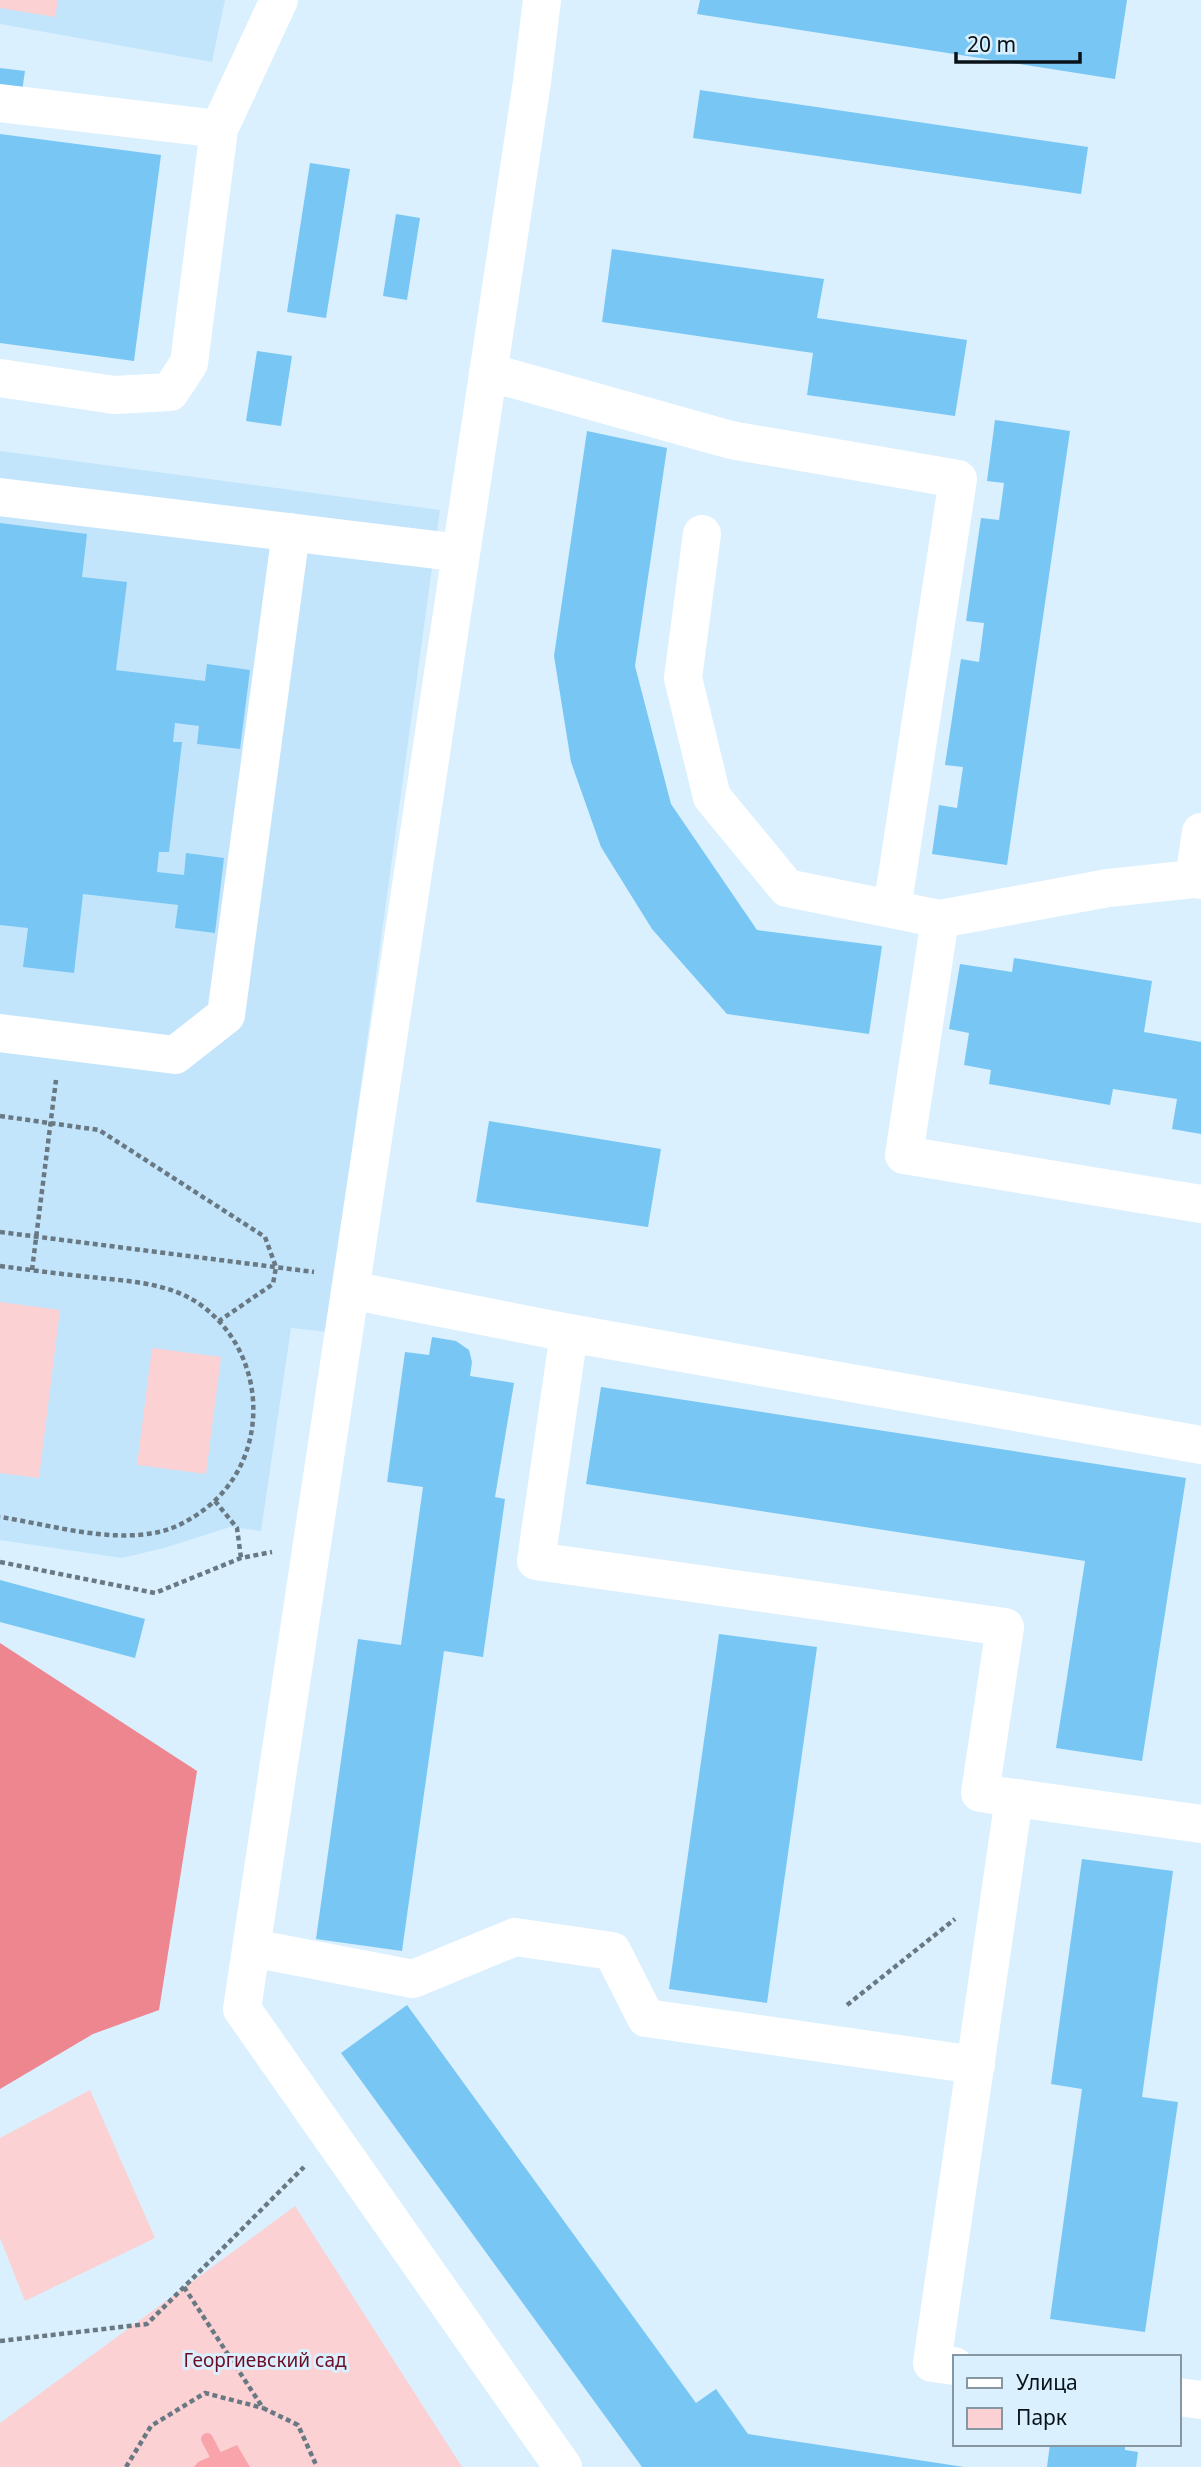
<svg xmlns="http://www.w3.org/2000/svg" width="1201" height="2467" viewBox="0 0 1201 2467" font-family="'Noto Sans',sans-serif">
	<style>
		.built { fill: #c2e5fc }
		.green { fill: #fbd1d3 }
		.forest { fill: #ee8690 }
		.water { fill: #f9a4ab }
		.lines { fill: none; stroke-linecap: round; stroke-linejoin: round }
		.stream { stroke: #f9a4ab; stroke-width: 12 }
		.building { fill: #78c6f4 }
		.path { stroke: #697983; stroke-width: 4.5; stroke-dasharray: 5 3.5; stroke-linecap: butt }
		.minor { stroke: #fff; stroke-width: 38 }
		.labels { text-anchor: middle; dominant-baseline: central; stroke-width: 6; stroke-linejoin: round; paint-order: stroke }
		.park-label { font-size: 19px; fill: #6c0e24; stroke: #daf0fe }
	</style>
	<rect width="100%" height="100%" fill="#daf0fe"/>
	<path class="built" d="M0,0H225L212,62L0,24Z
		M0,451L440,510L327,1332L291,1328L261,1531L230,1527L164,1548L122,1558L0,1540Z"/>
	<path class="green" d="M0,0H58L55,17L0,8Z
		M0,1302L60,1310L39,1478L0,1473Z
		M152,1348L221,1357L206,1474L137,1465Z
		M90,2090L155,2238L25,2301L0,2238V2138Z
		M295,2206L462,2467H0V2423Z"/>
	<path class="forest" d="M0,1643L197,1771L159,2010L93,2034L0,2089Z"/>
	<path class="water" d="M237,2445L250,2467H194L198,2462Z"/>
	<g class="lines">
		<path class="stream" d="M207,2439L215,2454"/>
	</g>
	<path class="building" d="M700,0H1127L1115,79L697,14Z
		M0,68L25,71L19,112L0,109Z
		M700,90L1088,147L1081,194L693,138Z
		M0,134L161,155L134,361L0,343Z
		M310,163L350,169L326,318L287,312Z
		M396,214L420,218L407,300L383,296Z
		M612,249L824,279L817,318L967,340L955,416L807,395L813,353L602,322Z
		M257,351L292,356L281,426L246,421Z
		M995,420L1070,431L1007,865L932,854L939,805L957,808L963,767L945,765L961,659L979,662L984,623L966,621L981,518L999,520L1004,483L987,481Z
		M587,431L667,448L635,666L671,804L757,930L882,946L869,1034L727,1014L652,929L601,847L571,762L554,656Z
		M0,523L87,534L82,577L127,582L116,670L205,681L207,664L250,670L240,749L197,744L199,726L175,723L173,742H182L169,852H159L157,872L184,875L186,853L224,858L215,933L175,928L178,905L83,894L74,973L23,967L28,928L0,925Z
		M1014,958L1152,981L1144,1032L1201,1042V1134L1172,1129L1177,1099L1113,1089L1110,1105L989,1084L991,1070L964,1065L969,1033L949,1029L960,964L1012,972Z
		M489,1121L661,1149L648,1227L476,1202Z
		M432,1337L456,1341L469,1350L472,1362L470,1376L514,1383L495,1497L505,1499L483,1657L444,1651L402,1951L316,1939L358,1639L401,1645L423,1487L387,1482L405,1352L429,1355Z
		M601,1387L1186,1478L1142,1761L1056,1748L1085,1561L586,1484Z
		M0,1580L145,1619L135,1658L0,1622Z
		M719,1634L817,1647L767,2003L669,1989Z
		M1082,1859L1173,1871L1142,2097L1178,2102L1145,2332L1050,2319L1082,2089L1051,2084Z
		M407,2005L696,2403L716,2389L748,2434L964,2467H642L341,2053Z
		M1050,2444H1125V2450L1138,2452L1136,2467H1047Z"/>
	<g class="lines">
		<path class="path" d="M0,1116L99,1130L265,1237L276,1267L273,1284L219,1321
			M0,1232L314,1272
			M0,1266C30,1270 60,1274 90,1277C126,1281 166,1282 198,1303C268,1351 273,1457 205,1509C193,1518 178,1527 163,1531C111,1544 52,1525 0,1517
			M32,1270L56,1080
			M215,1501L237,1528L241,1558
			M0,1562L155,1593L241,1558L272,1552
			M847,2005L955,1919
			M184,2287L263,2408L298,2425L317,2467
			M0,2341L147,2324L304,2167
			M126,2467L151,2426L205,2393L263,2408"/>
		<path class="minor" d="M542,0L532,82L242,2009L563,2467
			M0,103L219,129
			M488,372L731,440L958,479L892,909
			M0,378L114,395L170,392L189,363L219,129L279,0
			M0,497L461,553
			M702,534L683,678L712,797L787,888L940,919L1108,888L1194,879
			M1201,832L1194,879L1201,880
			M940,919L904,1155L1201,1204
			M0,1033L175,1055L226,1015L291,532
			M350,1290L569,1333L1201,1445
			M569,1333L536,1561L1005,1627L980,1793L1201,1824
			M252,1948L413,1979L515,1937L612,1951L646,2018L976,2065
			M954,2366L932,2363L1014,1798
			M1178,2397L1201,2400"/>
	</g>
	<g class="labels">
		<g class="park-label">
			<text x="265" y="2360">Георгиевский сад</text>
		</g>
	</g>
	<rect x="953" y="2355" width="228" height="91" fill="#daf0fe" stroke="#8697a2" stroke-width="2"/>
	<rect x="967" y="2378" width="35" height="10" fill="#ffffff" stroke="#8697a2" stroke-width="2"/>
	<text x="1016" y="2390" font-size="21" fill="#081218">Улица</text>
	<rect x="967" y="2408" width="35" height="21" fill="#fbd1d3" stroke="#8697a2" stroke-width="2"/>
	<text x="1016" y="2425" font-size="21" fill="#081218">Парк</text>
	<path d="M956 52v10h124v-10" fill="none" stroke="#081218" stroke-width="3.5"/>
	<text x="967" y="52" font-size="21" fill="#081218" stroke="#daf0fe" stroke-width="5" paint-order="stroke">20 m</text>
</svg>
